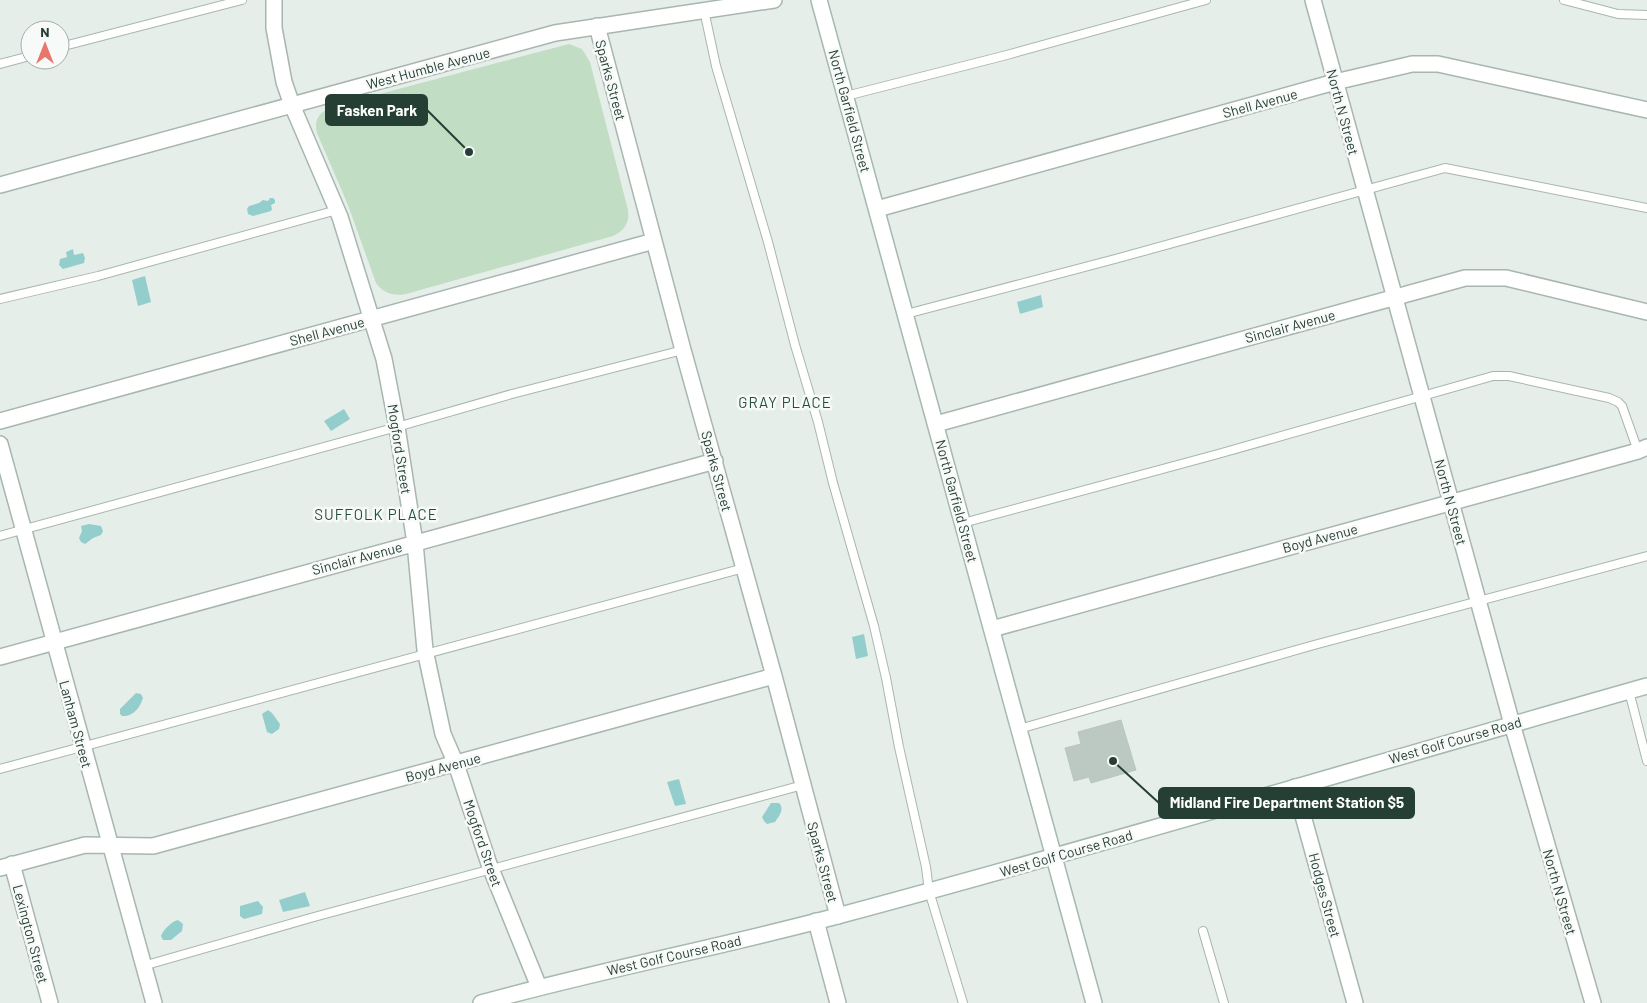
<svg xmlns="http://www.w3.org/2000/svg" width="1647" height="1003" viewBox="0 0 1647 1003" font-family="Barlow,sans-serif">
	<style>
		.green { fill: #c1ddc4 }
		.water { fill: #93cecd }
		.building { fill: #bcc8c2; stroke: #b9c7bf }
		.lines { fill: none; stroke-linecap: round; stroke-linejoin: round }
		.service-casing { stroke: #a9b6af; stroke-width: 10 }
		.minor-casing { stroke: #a9b6af; stroke-width: 18 }
		.tertiary-casing { stroke: #a9b6af; stroke-width: 18 }
		.secondary-casing { stroke: #a5b9af; stroke-width: 18 }
		.service { stroke: #fff; stroke-width: 8 }
		.minor { stroke: #fff; stroke-width: 15 }
		.tertiary { stroke: #fff; stroke-width: 15 }
		.secondary { stroke: #fff; stroke-width: 15 }
		.labels { text-anchor: middle; dominant-baseline: central; stroke-width: 5; stroke-linejoin: round; paint-order: stroke }
		.street-label { font-size: 14px; fill: #263f34; stroke: #f7faf8 }
		.neighbourhood-label { font-size: 15px; letter-spacing: 1px; fill: #23503e; stroke: #f7faf8 }
		.leader { fill: none; stroke: #263f34; stroke-width: 2 }
		.callout-dot { fill: #263f34; stroke: #f7faf8; stroke-width: 2 }
		.callout { fill: #263f34; stroke: #263f34; stroke-width: 2 }
		.callout-label { font-size: 15px; text-anchor: middle; font-weight: bold; fill: #fff }
	</style>
	<rect width="100%" height="100%" fill="#e6eee9"/>
	<path class="green" d="M569,44L582,49L590,62L628,210C630,223 624,231 613,236L406,294C394,296 384,294 376,283L348,205L317,133C313,118 321,111 334,106Z"/>
	<path class="water" d="M270,198H273L275,200V203L271,205L272,209L271,211L253,216L248,214L247,209L249,206L259,203L263,200L268,201Z
		M73,249L74,255L83,253L85,258L84,263L63,269L59,265L60,259L67,257L66,252Z
		M145,276L151,302L138,306L132,280Z
		M1041,295L1043,307L1020,314L1017,302Z
		M344,409L350,419L331,431L324,421Z
		M89,524L101,526L103,531L101,535L93,538L85,544L81,542L79,538L82,531L81,526Z
		M864,634L868,656L856,659L852,637Z
		M136,693L141,694L143,698C140,708 133,717 122,716L120,714V709Z
		M268,710L272,713L280,724L279,729L272,734L267,732L262,714Z
		M679,779L686,804L675,806L667,782Z
		M771,803H779C785,809 779,816 775,822L767,824L764,821L762,817Z
		M305,892L310,906L283,912L279,900Z
		M258,901L263,907L262,914L244,919L240,916V906Z
		M178,920L183,924L182,931L171,940H163L161,936C163,930 172,921 178,920Z"/>
	<path class="building" d="M1121,720L1136,770L1091,783L1089,777L1074,781L1065,748L1081,744L1078,732Z"/>
	<g class="lines">
		<g class="service-casing">
			<path id="service" d="M1564,0L1618,14L1647,15
				M704,10L716,66L768,242L795,345L818,422L833,483L874,626L886,678L899,747L926,867L929,891L963,1003
				M60,47L242,0
				M0,64L30,56
				M846,96L1003,56L1206,0
				M0,299L98,276L337,210
				M906,314L1115,259L1445,168L1647,208
				M963,523L1218,454L1493,376H1509L1609,398L1618,402L1622,406L1638,451
				M0,536L397,427L512,394L683,350
				M1629,691L1647,761
				M1019,729L1314,645L1647,556
				M0,769L744,568
				M1203,931L1224,1003
				M143,966L314,917L803,785"/>
		</g>
		<g class="minor-casing">
			<path id="minor" d="M274,0V28L284,82L292,105L340,217L384,359L397,427L415,543L425,650L443,734L456,764L489,864L539,987
				M1313,0L1512,724L1593,1003
				M597,26L683,350L774,676L838,916
				M877,209L1335,82L1412,64H1438L1647,110
				M0,421L654,241
				M936,424L1465,278H1506L1647,312
				M992,629L1638,451L1647,447
				M0,657L715,461
				M1295,787L1355,1003
				M12,864L50,1003
				M0,868L85,845L153,846L774,676
				M816,921L838,1003"/>
		</g>
		<g class="tertiary-casing">
			<path id="tertiary" d="M0,185L555,33L774,0
				M0,444L154,1003"/>
		</g>
		<g class="secondary-casing">
			<path id="secondary" d="M819,0L1094,1003
				M481,1003C600,970 722,947 841,915C1111,843 1378,762 1647,686"/>
		</g>
		<use href="#service" class="service"/>
		<use href="#minor" class="minor"/>
		<use href="#tertiary" class="tertiary"/>
		<use href="#secondary" class="secondary"/>
	</g>
	<g class="labels">
		<g class="street-label">
			<text transform="translate(428 68) rotate(-15)">West Humble Avenue</text>
			<text transform="translate(611 80) rotate(75)">Sparks Street</text>
			<text transform="translate(1260 103) rotate(-15)">Shell Avenue</text>
			<text transform="translate(850 111) rotate(75)">North Garfield Street</text>
			<text transform="translate(1343 112) rotate(75)">North N Street</text>
			<text transform="translate(1290 326) rotate(-15)">Sinclair Avenue</text>
			<text transform="translate(327 331) rotate(-15)">Shell Avenue</text>
			<text transform="translate(400 449) rotate(81)">Mogford Street</text>
			<text transform="translate(717 471) rotate(75)">Sparks Street</text>
			<text transform="translate(957 501) rotate(75)">North Garfield Street</text>
			<text transform="translate(1451 502) rotate(75)">North N Street</text>
			<text transform="translate(1320 538) rotate(-15)">Boyd Avenue</text>
			<text transform="translate(357 558) rotate(-15)">Sinclair Avenue</text>
			<text transform="translate(76 724) rotate(75)">Lanham Street</text>
			<text transform="translate(1455 740) rotate(-16)">West Golf Course Road</text>
			<text transform="translate(443 767) rotate(-15)">Boyd Avenue</text>
			<text transform="translate(483 843) rotate(71)">Mogford Street</text>
			<text transform="translate(1066 853) rotate(-16)">West Golf Course Road</text>
			<text transform="translate(823 862) rotate(75)">Sparks Street</text>
			<text transform="translate(1560 892) rotate(74)">North N Street</text>
			<text transform="translate(1325 895) rotate(75)">Hodges Street</text>
			<text transform="translate(31 934) rotate(75)">Lexington Street</text>
			<text transform="translate(674 955) rotate(-13)">West Golf Course Road</text>
		</g>
		<g class="neighbourhood-label">
			<text x="785" y="402">GRAY PLACE</text>
			<text x="376" y="514">SUFFOLK PLACE</text>
		</g>
	</g>
	<path class="leader" d="M469 152L427 110M1113 761L1159 803"/>
	<g class="callout-dot">
		<circle cx="469" cy="152" r="5"/>
		<circle cx="1113" cy="761" r="5"/>
	</g>
	<g class="callout">
		<rect x="326" y="95" width="101" height="30" rx="5"/>
		<rect x="1159" y="788" width="255" height="30" rx="5"/>
	</g>
	<g class="callout-label">
		<text x="377" y="116">Fasken Park</text>
		<text x="1287" y="808">Midland Fire Department Station $5</text>
	</g>
	<g transform="translate(45 45)"><circle r="24" fill="#f7faf8" stroke="#a3afaa"/>
	<path d="M0-4L9 19L0 12L-9 19Z" fill="#e7766b"/>
	<text y="-8" font-size="14" font-weight="bold" text-anchor="middle" fill="#263f34">N</text>
	</g>
</svg>
